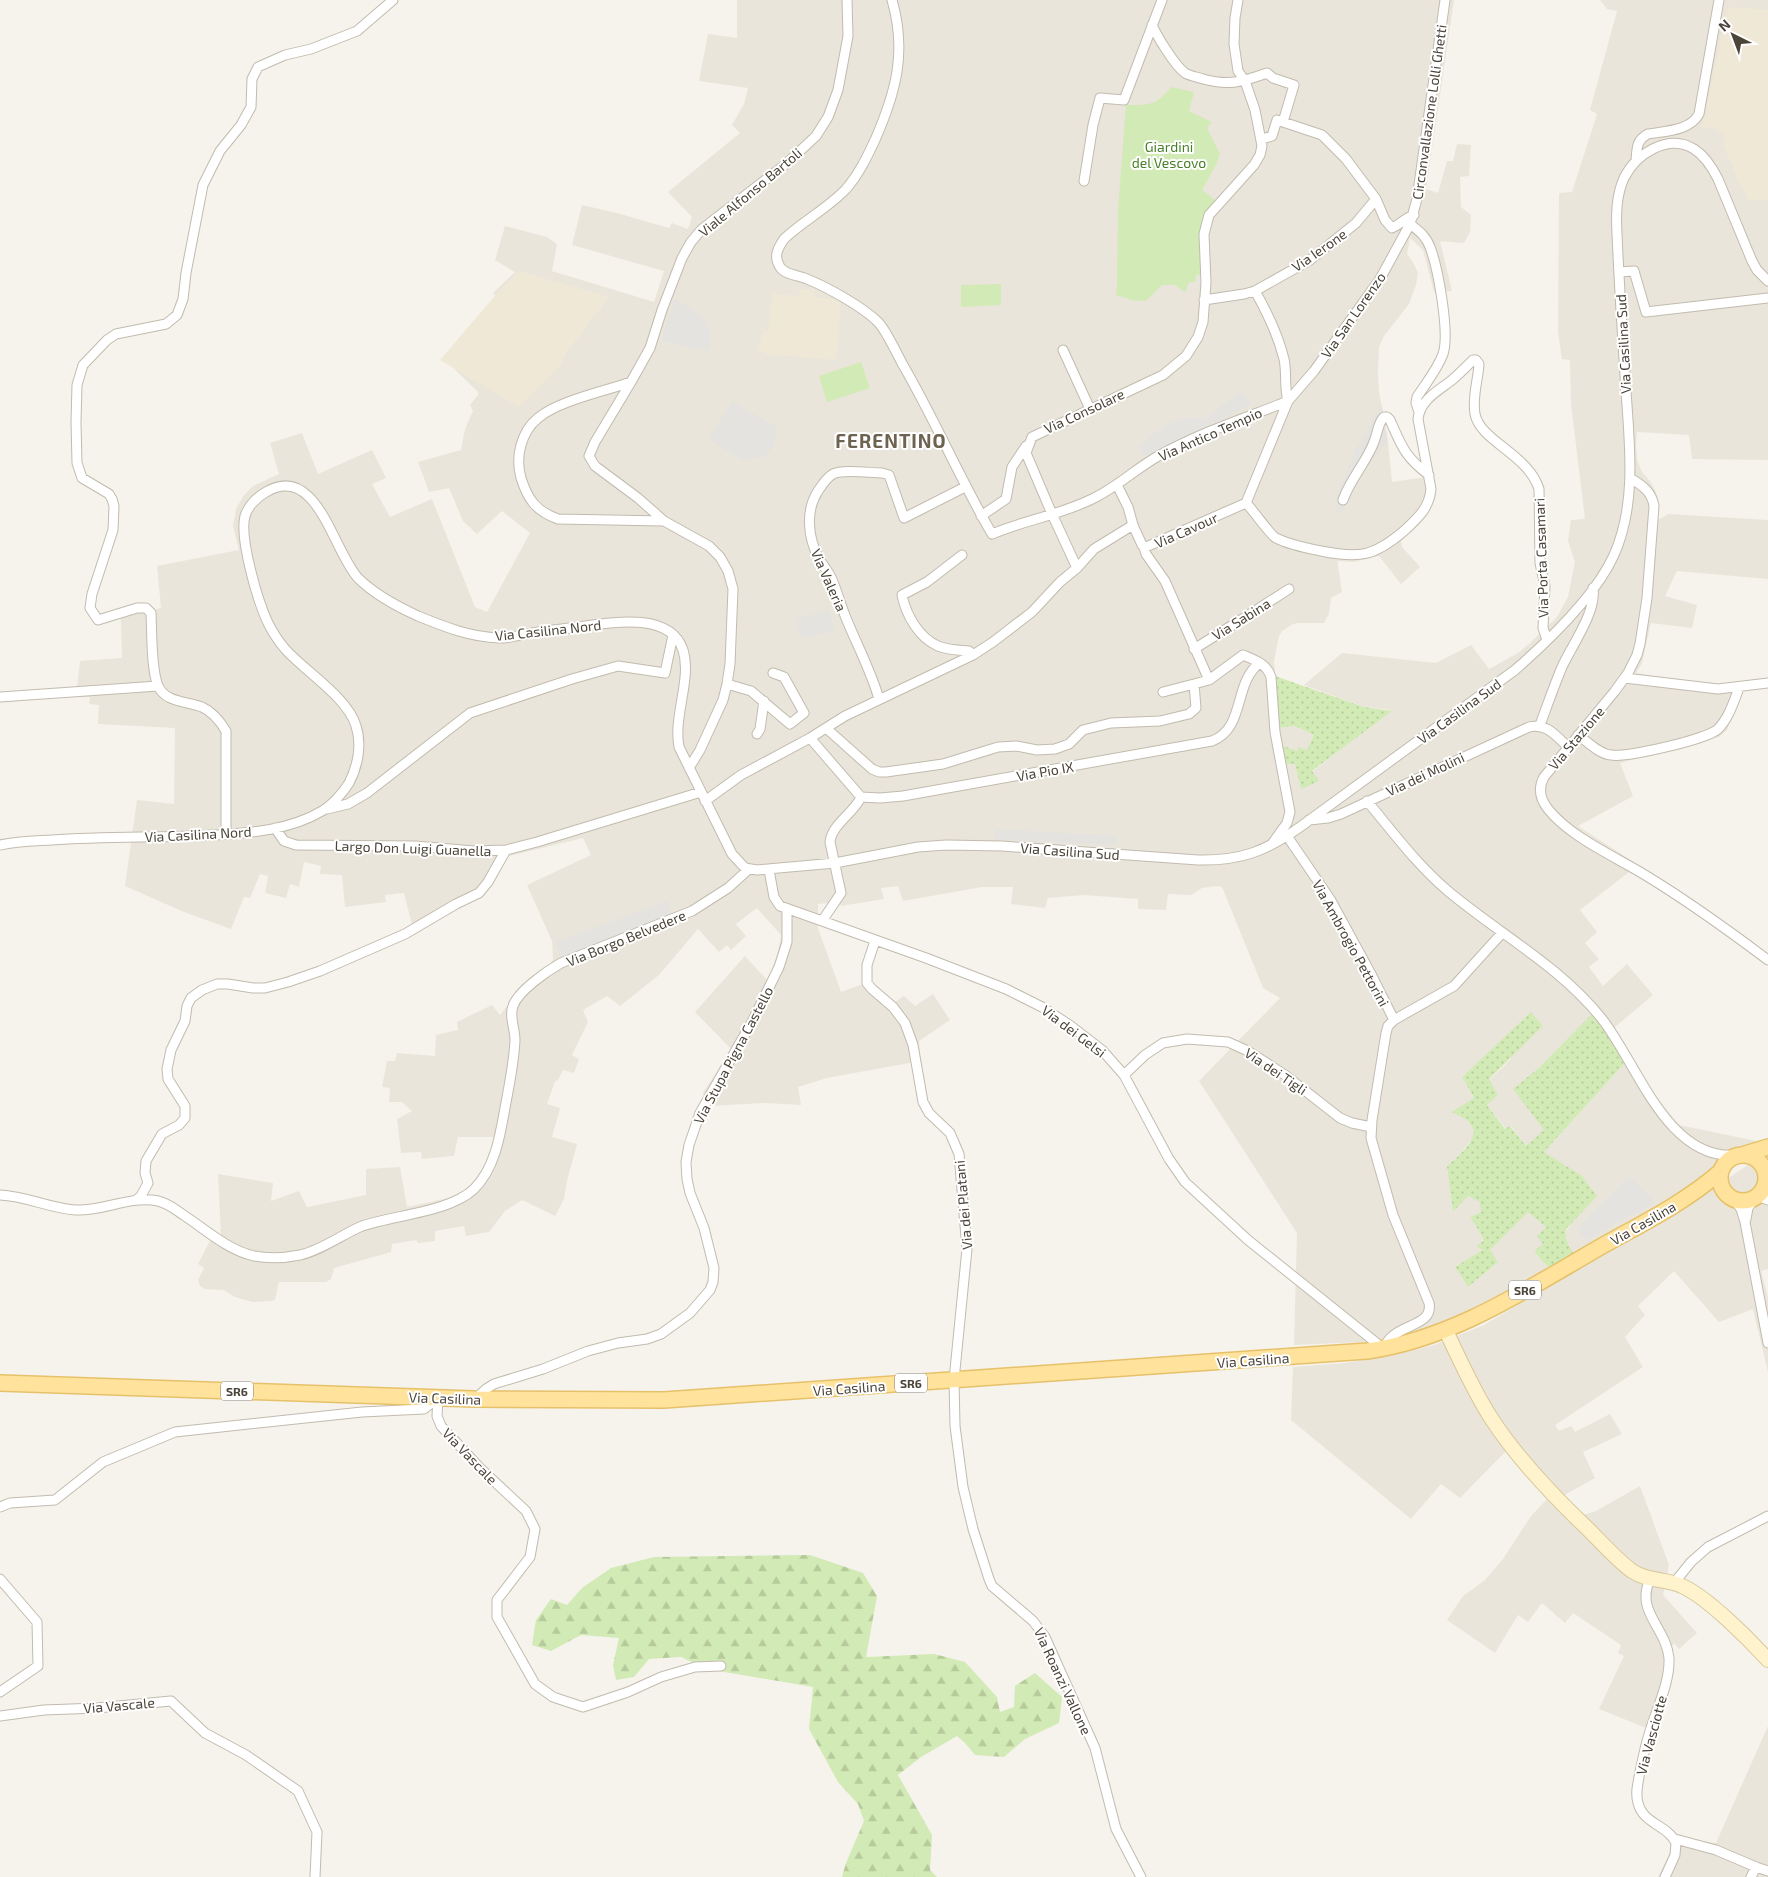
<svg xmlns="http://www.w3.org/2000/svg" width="1768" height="1877" viewBox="0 0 1768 1877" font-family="'Exo 2',sans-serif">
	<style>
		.residential { fill: #eae5da }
		.education { fill: #efe8d6 }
		.grass { fill: url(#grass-dots) }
		.forest { fill: url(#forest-firs) }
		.park { fill: #d2eab5 }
		.parking { fill: #e5e3e0 }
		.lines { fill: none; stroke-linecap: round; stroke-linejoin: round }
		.street-casing { stroke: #c2bbae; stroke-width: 11 }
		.secondary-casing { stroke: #d6c79b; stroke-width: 16 }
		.primary-casing { stroke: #e6c16a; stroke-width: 18 }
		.street { stroke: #fff; stroke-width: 9 }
		.secondary { stroke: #fff3cd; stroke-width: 14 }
		.primary { stroke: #ffe39c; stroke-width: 15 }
		.labels { text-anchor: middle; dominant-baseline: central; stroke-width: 4; stroke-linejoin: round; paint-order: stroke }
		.shield { fill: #fff; stroke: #817c74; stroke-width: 1 }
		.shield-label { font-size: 12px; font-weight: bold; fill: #4b4439 }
		.street-label { font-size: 14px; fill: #4b4439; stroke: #fff }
		.park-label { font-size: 14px; fill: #4a7f2a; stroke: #fff }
		.district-label { font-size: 19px; font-weight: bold; letter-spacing: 1px; fill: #6e6250; stroke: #fff }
	</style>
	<defs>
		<pattern id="grass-dots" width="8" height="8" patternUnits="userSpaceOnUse" patternTransform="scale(1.25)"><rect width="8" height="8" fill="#d2eab5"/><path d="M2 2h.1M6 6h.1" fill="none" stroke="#b6ca9c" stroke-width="1.8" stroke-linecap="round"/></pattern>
		<pattern id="forest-firs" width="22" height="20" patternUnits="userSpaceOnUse" patternTransform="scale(1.25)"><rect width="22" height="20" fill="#d2eab5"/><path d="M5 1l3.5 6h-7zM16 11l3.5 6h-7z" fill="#b6ca9c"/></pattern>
	</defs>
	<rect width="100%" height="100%" fill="#f6f3ec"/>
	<path class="residential" d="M737,0H1454L1426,189L1438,193L1447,161H1453L1457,144L1471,145L1469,176L1460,177L1461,207L1471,215L1470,232L1464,243L1440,241L1452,291L1434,292L1423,250L1410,238L1407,254L1414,264L1418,273L1416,285L1409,304L1384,336L1379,347L1378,372L1379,391L1388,442L1392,482L1433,476L1436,494L1435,500L1426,516L1401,541L1402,547L1420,567L1401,584L1379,556L1354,562L1338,561V566L1342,592L1331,598L1329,614L1324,623H1299L1293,624L1282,631L1279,636L1274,661L1280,728L1295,726L1314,735L1307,750L1298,752L1282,745L1295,763L1301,789L1312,772L1391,710L1364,707L1304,685L1342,653L1436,663L1471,645L1489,669L1518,653L1529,644L1557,617L1568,597L1575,562L1568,541L1571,520L1585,519L1571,404L1570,360L1562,359L1558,332L1559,193L1572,192L1597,114L1590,110L1617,11L1607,9L1600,0H1768V460L1692,459L1689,435L1637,432L1636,444L1637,460L1642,472L1650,481L1656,492L1658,520L1668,514L1768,520V579L1677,571L1665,596L1697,605L1692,628L1651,623L1642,663L1636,673L1742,692L1727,730L1719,737L1620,763L1633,796L1578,826L1638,865L1580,910L1597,932L1585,943L1599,959L1589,967L1603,986L1627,964L1653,995L1608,1033L1540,1067L1514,1089L1545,1130L1526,1147L1511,1126L1506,1129L1487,1105L1489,1080L1510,1060L1531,1013L1462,1077L1474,1098L1467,1120L1474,1130V1136L1461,1153L1447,1166L1453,1212L1468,1196L1481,1202V1212L1470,1217L1482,1236V1250L1455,1267L1468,1286L1498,1262L1490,1250L1528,1211L1546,1227L1544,1244L1534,1251L1546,1265L1552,1268L1479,1309L1418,1333L1361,1342L1294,1345L1297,1233L1199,1081L1280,998L1263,988L1222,887L1216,886L1202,888L1191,895L1168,894L1166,910L1138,909V899L1084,895L1048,898L1045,908L1011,904L1013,887H982L903,901L898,886L881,888L884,899L841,906L839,902L818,904V928L841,992L871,981L895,1002L904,996L915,1006L933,994L950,1020L919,1041L920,1061L827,1078L798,1087L801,1105L765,1103L709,1106L703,1093L731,1049L695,1012L745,956L768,981L777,956L781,935L757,908L736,924L746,936L731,950L727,945L719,952L698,929L659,975L620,1006L607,996L583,1010L588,1022L572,1055L579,1059L574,1073L563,1070L558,1080L555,1081L547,1104L560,1108L552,1137L577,1144L567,1181L564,1199L555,1216L522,1200L505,1211L489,1232L466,1236L464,1226L435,1231V1241L418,1243L416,1240L392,1244L391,1252L334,1268L331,1279L326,1282H279L275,1300L271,1301L253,1302L235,1297L224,1290L205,1289L200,1286L198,1280L204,1268L198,1264L214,1233L221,1236L218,1174L273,1183L271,1201L299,1191L307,1207L366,1195V1169L400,1167L407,1207L453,1197L472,1187L483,1176L496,1137H458L454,1156L422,1159L421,1152L401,1153L397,1119L412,1111L402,1102H389L390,1088L382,1087L387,1061H395L397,1053L435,1056L436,1035L458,1030L457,1022L492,1005L500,1015L516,994L549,966L553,959L552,941L527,885L591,855L583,838L501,858L481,890L412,925L404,893L385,895L386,902L345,907L342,875L320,874L321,866L304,862L299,887L290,884L286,898L265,893L268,876L260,874L250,898L244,897L231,929L184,912L125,886L137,800L174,804L175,728L98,724L99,705L89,704L90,697H76L80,661L122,658L121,622L119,611L150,607L154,610L161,608L157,566L239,550L233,526L236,509L244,495L253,486L279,474L270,443L302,433L318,474L372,450L386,478L372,484L390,517L432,499L475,607L487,612L530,533L502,511L477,534L463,521L449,488L429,492L418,462L461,450L465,429L473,411L470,405L478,395V392L444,359L498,298L493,293L515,272L495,260L505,226L547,237L557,244L552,271L654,302L664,271L572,245L582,205L617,213L669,228L672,223L688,229L692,217L668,192L740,133L732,125L744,104L748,88L699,81L708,34L737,38Z
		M1631,1058L1646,1084L1679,1125L1761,1142L1743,1149L1691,1185L1574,1255L1565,1240V1234L1571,1223L1544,1152L1624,1064Z
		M1768,1152V1269L1761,1271L1768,1297V1372L1753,1309L1719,1322L1674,1271L1638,1306L1645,1315L1625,1337L1643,1367L1555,1425L1559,1431L1571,1426L1575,1432L1610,1414L1622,1434L1583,1452L1595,1478L1563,1496L1583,1515L1596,1511L1640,1486L1669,1565L1663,1595L1697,1633L1679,1649L1674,1643L1671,1648L1654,1731L1599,1709L1624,1656L1618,1653L1621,1645L1573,1613L1565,1623L1542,1603L1528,1622L1518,1615L1495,1653L1447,1620L1463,1596L1485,1580L1503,1559L1531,1516L1548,1498L1508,1449L1460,1498L1441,1484L1411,1519L1291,1420L1293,1367L1345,1363L1399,1354L1434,1345L1484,1325L1699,1197Z
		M1768,1726V1877H1658L1679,1834L1687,1839L1716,1843Z"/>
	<path class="education" d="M1728,7L1768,10V200H1749L1738,180L1724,146L1723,133L1719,132V129L1702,127Z
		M519,271L609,297L567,352L559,367L519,407L440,360L499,291Z
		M800,289L814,290V297L841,300L836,360L775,355L773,356L757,350L764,330H769L772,294L800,296Z"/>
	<path class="grass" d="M1275,676L1364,707L1392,711L1312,771L1319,781L1301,789L1295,764H1285L1281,745L1297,751L1299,747L1307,750L1314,735L1295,726L1279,728Z
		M1531,1012L1543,1026L1489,1079L1498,1095L1487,1105L1505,1129L1510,1126L1526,1146L1544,1130L1513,1089L1540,1067L1592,1014L1608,1033L1624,1064L1544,1152L1582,1176L1597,1196L1567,1228C1563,1239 1569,1245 1574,1255L1552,1268L1546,1265L1534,1251L1543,1244L1537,1236L1546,1227L1528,1212L1490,1250L1498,1262L1468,1287L1455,1267L1482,1250L1477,1246L1483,1241L1482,1236L1470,1217L1481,1212L1480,1202L1468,1196L1453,1212L1447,1166C1457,1157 1473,1145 1474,1130L1467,1120L1452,1112L1474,1098L1462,1077Z"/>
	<path class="forest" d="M810,1555L863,1573L877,1596L866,1657L934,1654L965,1662L997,1697L1000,1712L1014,1707L1015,1686L1035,1673L1062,1697L1059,1723L1025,1739L1004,1757L975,1755L965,1743L957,1736L921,1757L898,1775L932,1835L930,1870L937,1877H842L846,1863L864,1821L858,1804L838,1782L809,1729L813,1687L707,1669L681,1657L649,1659L634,1677L616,1680L613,1665L619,1638L581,1635L551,1651L532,1645L536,1620L551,1599L567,1605L582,1588L611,1568L654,1557Z"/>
	<path class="park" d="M1171,87L1194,92L1189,111L1212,122L1207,128L1220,154L1216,165L1202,190L1219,203L1209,210L1205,275H1196L1195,282H1189L1185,292L1175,285H1162L1146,301L1132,300L1116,295L1117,287L1118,211L1126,105C1149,105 1156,106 1171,87Z
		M1001,284V305L961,307V285Z
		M861,362L870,388L827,402L819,376Z"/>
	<path class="parking" d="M674,298L698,313L704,320L710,332L709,351L661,341Z
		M1240,392L1252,404L1144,457L1139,448L1138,446L1163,427L1176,420L1191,417L1204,419Z
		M732,401L777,427L773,446L767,455L743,461L709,439Z
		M1382,405L1388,442L1366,466L1344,510L1341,514L1337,513L1336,499L1355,451Z
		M829,610L834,630L801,639L796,619Z
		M995,829L1117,836L1116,845L995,840Z
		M667,901L672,915L560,958L556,942Z
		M1629,1176L1655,1202L1588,1240L1581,1235L1578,1228Z"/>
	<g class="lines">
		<g class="street-casing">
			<path id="street" d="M892,0C907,52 896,92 875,140C867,157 859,174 846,189C828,208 803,221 784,239C778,248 773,256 780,267C785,275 798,275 807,279C827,287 863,307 878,322C886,330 897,354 903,365C935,420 960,479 992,534C1025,520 1060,515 1092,499C1118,487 1137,467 1162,454C1202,432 1246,418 1288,401
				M1152,25C1157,36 1175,66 1185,73C1190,76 1197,77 1203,79C1229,86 1242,82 1267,73L1273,78L1294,85L1283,122
				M1262,139L1272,136L1277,120L1322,135L1346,159L1376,199L1385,220L1392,228C1401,224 1405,218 1414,215
				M1636,161C1637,149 1636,140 1648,134C1665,131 1690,131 1699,114L1719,0
				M1084,181L1093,125L1100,98L1124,100L1162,0
				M1410,224C1419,231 1426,236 1430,247C1438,268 1450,333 1443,354C1437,370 1426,383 1417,397L1416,403L1419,412
				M1619,272L1634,271L1646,312L1768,298
				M1255,291C1267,312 1278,335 1284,359C1287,373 1284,387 1288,401
				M1204,300L1244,294L1255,291L1310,260L1356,223L1376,199
				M1063,350L1090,409
				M631,382C605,391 558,401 538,418C521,432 515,457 521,478C528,500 536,511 558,519L664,521
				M1630,478C1642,485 1652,492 1654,506L1647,598L1640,644L1637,655L1628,673L1615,691L1544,777C1538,788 1540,799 1548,809C1570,837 1614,856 1645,875C1688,901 1728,930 1768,960
				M1117,485L1128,507L1133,525
				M1343,500C1351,477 1368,461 1375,439C1378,431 1378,423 1384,417H1387L1390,420C1402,447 1405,457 1429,475
				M1246,503L1288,401L1314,371L1380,279L1410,224L1417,199L1445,0
				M981,516L1006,499L1012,467L1026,446
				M1144,547L1146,554L1165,581L1209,680
				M962,555L927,582L902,595C906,615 919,638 938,646C947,650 959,650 969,651L973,655
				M1077,568L1052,514L1026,453L1032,437L1163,375L1186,356L1198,337L1203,322L1206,283L1204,234L1209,215L1254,165L1260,155L1262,146L1255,110L1245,81L1238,71L1234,44L1235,18L1238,0
				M1194,649L1244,618L1289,589
				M1625,678L1718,689L1768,683
				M727,684L751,691L790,724L804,713L784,677L773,673
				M1194,684L1209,680L1243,655C1255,660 1267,664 1271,677L1275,732L1290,812L1287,823L1272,844
				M0,697L158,686
				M879,699C871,671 857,645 846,618C841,606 838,594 833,582C830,573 824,567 819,559C808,538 805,511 818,491C822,485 827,477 833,474C843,469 870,473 882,473L889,475L904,518L965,487
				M1540,725C1547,706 1554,686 1562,667C1572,645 1597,611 1593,588
				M826,728L872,769L879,772H886L943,764L998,747L1016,746L1037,750L1055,749L1069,744L1083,730L1111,723L1160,721L1189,714L1196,708L1194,684L1163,692
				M757,734L760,729L764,701
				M1578,735C1588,742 1599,754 1611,755C1626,758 1708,739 1718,729C1729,718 1734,701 1739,688
				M810,738L861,797L880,798L903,796L1212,741C1246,728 1233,682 1260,663
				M689,768L700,750L723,700L727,684L730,664L733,589L728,571L720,557L709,546L664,521L638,498L595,466L589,456L595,442L631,382L650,348L662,310L682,258L691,242L702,229L786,164L816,136L828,117L838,90L848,36L847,0
				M705,801L741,775L810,738L845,716L973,655L993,642L1032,612L1060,582L1077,568L1094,549L1133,525L1142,545L1146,547L1246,503C1254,511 1270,535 1276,538C1290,545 1306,548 1321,551C1360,559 1375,556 1405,530C1419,517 1429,508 1431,489L1418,419C1420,400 1438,391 1452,380C1459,374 1466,367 1473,360H1476L1479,364C1478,381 1472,397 1475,414C1480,441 1528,454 1539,489L1540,563L1545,586L1543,628L1547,640
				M1367,801C1393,832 1417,865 1448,891C1499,934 1560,966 1602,1019C1637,1063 1667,1161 1736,1155
				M327,809L348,804L367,793L470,713L572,679L618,666L665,673L673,635
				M1309,820L1328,818L1341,814L1529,727C1547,723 1556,736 1568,747
				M275,828L284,841L296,845L415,846L474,851L506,850L537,842L701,792
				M226,834V731C220,721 213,712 202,707C187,701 166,703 158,686C151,669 152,632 151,613L146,608H137L98,620L90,608L92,594L113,530L114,506L112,499L109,494L82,478L77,463L76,422L77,385L83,365L107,340L116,334L166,324L177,315L183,299L186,273L203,185L220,151L241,125L251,107L252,79L258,67L285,55L311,49L357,31L393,0
				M0,845C17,841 34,841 52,840C106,836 161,838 215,835C251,833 290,830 322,811C332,805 343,793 349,783C358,766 362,744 356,726C348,698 306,672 286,650C279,642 273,633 268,623C258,602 239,538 245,516C248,506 257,497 266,492C317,462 333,551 358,578C375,595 396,606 418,616C445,627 470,637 499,638C512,638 525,634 538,632C551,630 564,629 577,627C607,623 670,610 683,650C692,679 673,716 679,747L732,854L745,868L757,870L835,863L918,847L946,845L1002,846L1198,860C1241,861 1266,851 1300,827L1515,670C1547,642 1596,595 1614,555C1639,499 1628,434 1625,375C1622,328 1619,281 1617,234C1616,215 1616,196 1624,178C1636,154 1668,133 1694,149C1705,156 1712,167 1718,179L1752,261L1757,270L1768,281
				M769,870L774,897L780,906L926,958L1006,989L1042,1007L1071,1026L1102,1050L1124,1075L1169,1159L1185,1182L1248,1240L1384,1349C1392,1322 1434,1329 1429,1303L1393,1215L1371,1138L1372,1120L1386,1033L1388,1026L1394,1020L1372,976L1330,899L1287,836
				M822,921L841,893L830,842C832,824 854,813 861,797
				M875,941L867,965V983L872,989L893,1007L905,1023L913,1045L923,1102L929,1113L950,1133L959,1154L967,1249L954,1380L955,1426L963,1487L973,1529L989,1579L992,1586L1033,1621L1045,1637L1095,1748L1116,1829L1141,1877
				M1394,1020L1454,986L1502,933
				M1124,1075L1145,1055L1163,1043L1187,1039L1228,1042L1248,1051L1285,1075L1340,1118L1352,1123L1371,1127
				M1767,1175L1768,1177
				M0,1195C26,1196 49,1208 75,1210C103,1212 130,1195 158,1201C168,1203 176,1210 185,1216C206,1230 228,1250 254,1256C269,1259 285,1258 300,1255C322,1250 341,1235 362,1226C394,1215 450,1212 474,1189C495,1168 500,1136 505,1108C509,1086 514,1063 515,1040C515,1029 509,1016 513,1006C518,991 547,971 561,963L692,911L728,888L749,869
				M1758,1196L1768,1200
				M1734,1199L1741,1209L1745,1222L1768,1343
				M136,1200L141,1196L148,1183L145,1173L146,1161L162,1134L179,1125L185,1118V1106L168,1079L167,1069L171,1050L185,1021L187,1006L191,998L202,990L217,984H228L253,988H265L288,982L320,971L405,934L456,904L479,893L488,882L506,850
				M1746,1219L1748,1208L1754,1199
				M475,1399L486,1389L494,1384L543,1369L588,1351L618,1343L647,1339L661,1334L690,1313L710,1290L713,1282L714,1268L704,1228L690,1193L687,1179L686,1162L689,1145L700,1113L752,1022L779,967L787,942V910
				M0,1507L10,1503L55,1500L103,1462L175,1432L362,1412L424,1409L438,1398L437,1416L441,1426L480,1468L526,1511L535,1529L530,1557L497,1600V1617L535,1684L553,1697L583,1707L628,1692L661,1677L695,1667L721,1666
				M0,1579L37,1622L38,1666L0,1692
				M1650,1579C1635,1612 1666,1627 1669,1658C1670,1681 1658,1706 1651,1728C1646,1742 1643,1757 1640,1772C1638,1783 1635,1793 1638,1803C1643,1824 1668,1825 1676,1843L1675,1855L1665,1877
				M1674,1583L1691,1562L1708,1547L1768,1516
				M0,1716L44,1710L97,1708L171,1701L205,1733L246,1755L298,1791L317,1832L315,1877
				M1675,1839L1716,1850L1756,1867
				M1751,1877L1756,1867L1768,1871"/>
		</g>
		<g class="secondary-casing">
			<path id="secondary" d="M1446,1331C1460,1360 1473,1390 1491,1418C1517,1458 1553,1496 1588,1529C1602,1543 1616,1559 1632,1571C1648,1582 1666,1578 1682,1586C1707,1597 1749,1639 1768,1660"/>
		</g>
		<g class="primary-casing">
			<path id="primary" d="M1745,1154L1768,1147
				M1720 1178a23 23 0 1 1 46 0a23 23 0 1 1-46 0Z
				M0,1383L474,1399L664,1400L1367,1351C1453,1339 1527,1289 1602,1246C1643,1223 1686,1202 1721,1171"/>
		</g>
		<use href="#street" class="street"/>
		<use href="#secondary" class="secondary"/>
		<use href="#primary" class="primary"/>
	</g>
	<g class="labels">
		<g class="shield">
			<rect x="1509" y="1280.5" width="32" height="19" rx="4"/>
			<rect x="895" y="1373.5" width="32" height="19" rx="4"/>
			<rect x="221" y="1381.5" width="32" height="19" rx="4"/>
		</g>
		<g class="shield-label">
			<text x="1525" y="1290">SR6</text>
			<text x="911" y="1383">SR6</text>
			<text x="237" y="1391">SR6</text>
		</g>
		<g class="street-label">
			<text transform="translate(1429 112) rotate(-82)">Circonvallazione Lolli Ghetti</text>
			<text transform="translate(750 192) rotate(-40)">Viale Alfonso Bartoli</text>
			<text transform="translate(1319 250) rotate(-35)">Via Ierone</text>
			<text transform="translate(1353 315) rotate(-55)">Via San Lorenzo</text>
			<text transform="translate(1623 344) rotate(-93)">Via Casilina Sud</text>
			<text transform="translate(1084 411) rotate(-25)">Via Consolare</text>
			<text transform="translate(1210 434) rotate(-24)">Via Antico Tempio</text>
			<text transform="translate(1186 530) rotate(-24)">Via Cavour</text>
			<text transform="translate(1541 558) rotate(-92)">Via Porta Casamari</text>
			<text transform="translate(829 580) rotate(66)">Via Valeria</text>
			<text transform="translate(1241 619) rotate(-32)">Via Sabina</text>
			<text transform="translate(548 630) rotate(-6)">Via Casilina Nord</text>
			<text transform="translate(1459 711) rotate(-36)">Via Casilina Sud</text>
			<text transform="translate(1576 738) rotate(-50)">Via Stazione</text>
			<text transform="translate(1045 771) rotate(-10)">Via Pio IX</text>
			<text transform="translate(1425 774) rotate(-25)">Via dei Molini</text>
			<text transform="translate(198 834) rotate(-3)">Via Casilina Nord</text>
			<text transform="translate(413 848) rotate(2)">Largo Don Luigi Guanella</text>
			<text transform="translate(1070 851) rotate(4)">Via Casilina Sud</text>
			<text transform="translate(626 938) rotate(-22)">Via Borgo Belvedere</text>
			<text transform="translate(1351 943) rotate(61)">Via Ambrogio Pettorini</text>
			<text transform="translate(1074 1031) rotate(37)">Via dei Gelsi</text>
			<text transform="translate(733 1055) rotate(-62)">Via Stupa Pigna Castello</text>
			<text transform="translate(1276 1071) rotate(34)">Via dei Tigli</text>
			<text transform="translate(963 1205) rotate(-95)">Via dei Platani</text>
			<text transform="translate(1643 1223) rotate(-30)">Via Casilina</text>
			<text transform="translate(1253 1360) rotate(-4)">Via Casilina</text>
			<text transform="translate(849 1388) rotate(-4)">Via Casilina</text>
			<text transform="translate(445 1398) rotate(2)">Via Casilina</text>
			<text transform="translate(470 1456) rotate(46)">Via Vascale</text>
			<text transform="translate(1063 1681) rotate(65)">Via Roanzi Vallone</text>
			<text transform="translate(119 1705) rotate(-5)">Via Vascale</text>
			<text transform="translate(1651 1735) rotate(-75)">Via Vasciotte</text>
		</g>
		<g class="park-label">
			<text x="1169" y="146">Giardini<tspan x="1169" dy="16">del Vescovo</tspan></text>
		</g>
		<g class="district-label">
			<text x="891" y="440">FERENTINO</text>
		</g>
	</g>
	<g transform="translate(1733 35) rotate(318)" stroke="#ffffff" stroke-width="4" paint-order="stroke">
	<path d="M0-4L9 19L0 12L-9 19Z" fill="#4b4439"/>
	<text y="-8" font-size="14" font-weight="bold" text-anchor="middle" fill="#4b4439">N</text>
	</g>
</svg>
